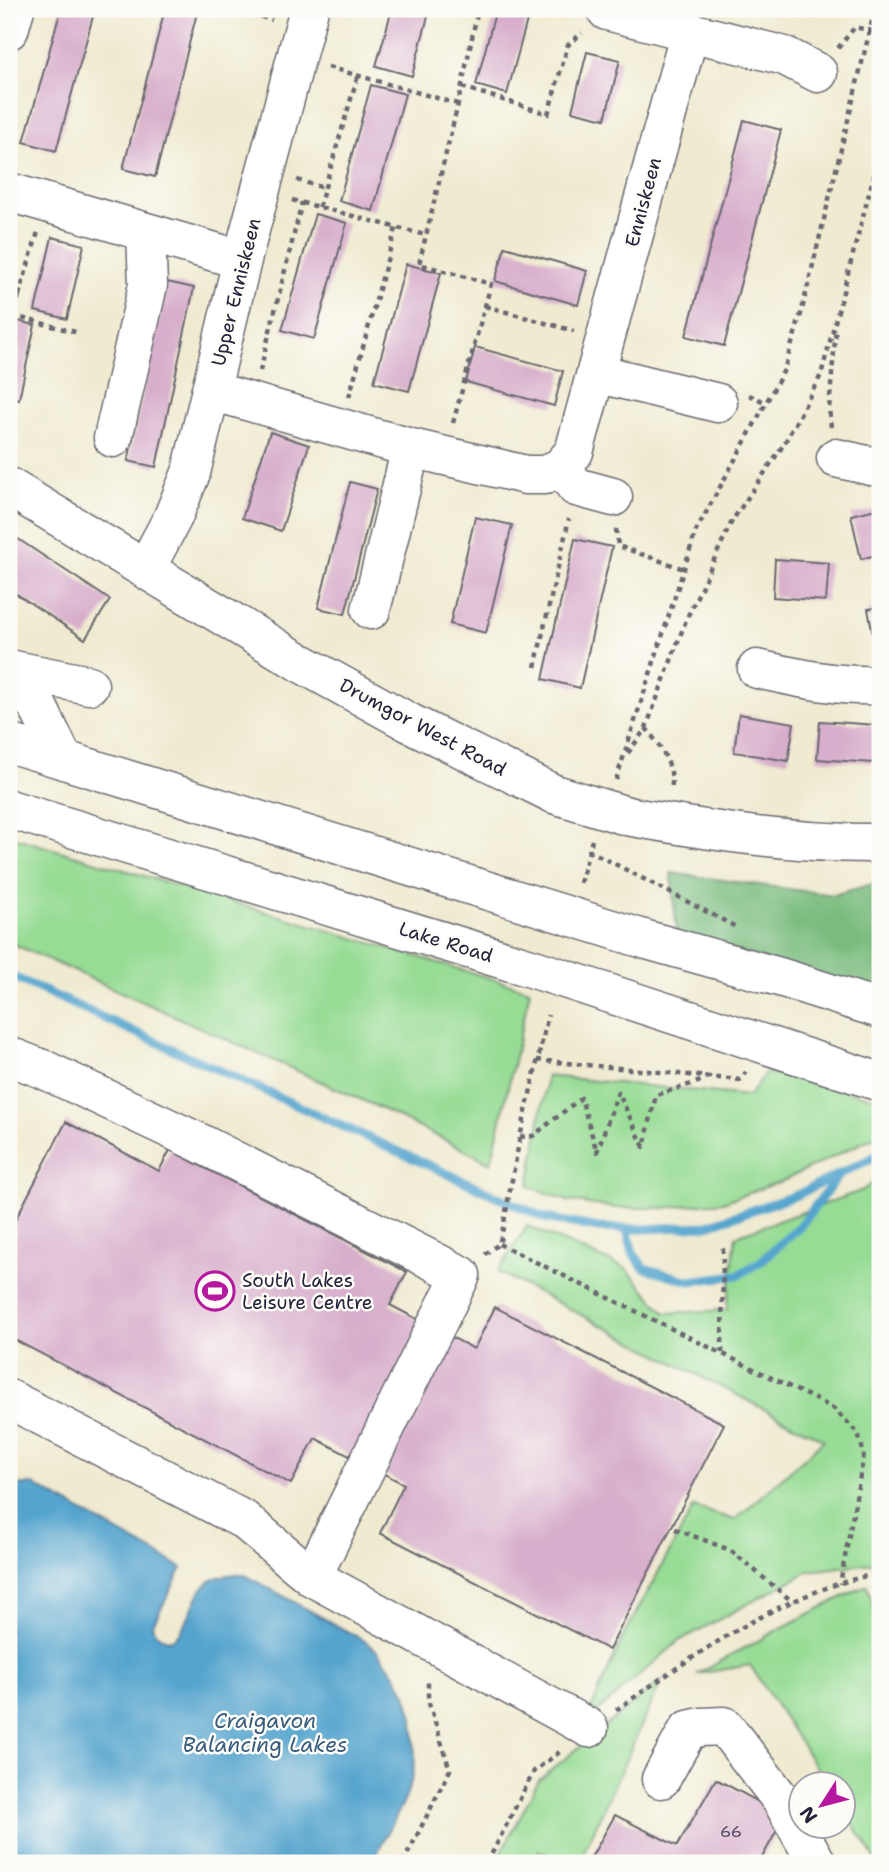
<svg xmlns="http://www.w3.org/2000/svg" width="889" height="1872" viewBox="0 0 889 1872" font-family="'Shantell Sans',sans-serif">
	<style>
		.green { fill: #97dc94; stroke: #5c7f68; stroke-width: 2 }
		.forest { fill: #79bc7e; stroke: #4e6f5c; stroke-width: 2 }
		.water { fill: #54a4ce; stroke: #3b6384; stroke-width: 2 }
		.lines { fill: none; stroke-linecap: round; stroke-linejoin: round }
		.stream { stroke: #54a4ce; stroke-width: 9 }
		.building { fill: #d7aecb }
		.minor-casing { stroke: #6a686f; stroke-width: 41 }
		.highway-casing { stroke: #6a686f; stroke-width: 41 }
		.path { stroke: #6a686f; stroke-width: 4.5; stroke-dasharray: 5 5; stroke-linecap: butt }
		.minor { stroke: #fff; stroke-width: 38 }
		.highway { stroke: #fff; stroke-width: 38 }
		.minor-bridge-casing { stroke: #6a686f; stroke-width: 41; stroke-linecap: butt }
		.minor-bridge { stroke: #fff; stroke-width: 38 }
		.labels { text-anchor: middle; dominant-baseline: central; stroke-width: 5; stroke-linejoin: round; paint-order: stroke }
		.number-label { font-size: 16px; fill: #4f455f }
		.street-label { font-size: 19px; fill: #22223b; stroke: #fdfcf7 }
		.poi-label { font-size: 19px; fill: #22223b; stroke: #fdfcf7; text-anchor: start }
		.water-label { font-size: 21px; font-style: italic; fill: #385c7d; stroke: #fdfcf7 }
	</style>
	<rect width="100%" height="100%" fill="#fdfcf7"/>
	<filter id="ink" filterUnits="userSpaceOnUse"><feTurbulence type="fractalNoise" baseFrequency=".0143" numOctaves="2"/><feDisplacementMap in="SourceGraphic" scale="14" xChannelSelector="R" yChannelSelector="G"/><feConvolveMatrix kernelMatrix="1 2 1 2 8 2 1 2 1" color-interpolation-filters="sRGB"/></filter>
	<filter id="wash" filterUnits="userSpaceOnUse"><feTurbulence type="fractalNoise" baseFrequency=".00686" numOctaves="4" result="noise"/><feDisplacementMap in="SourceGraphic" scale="28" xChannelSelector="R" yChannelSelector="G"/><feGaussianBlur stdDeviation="1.57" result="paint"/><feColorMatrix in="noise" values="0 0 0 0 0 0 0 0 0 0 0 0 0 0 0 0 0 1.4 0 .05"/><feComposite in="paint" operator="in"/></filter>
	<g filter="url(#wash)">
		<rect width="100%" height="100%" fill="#efead0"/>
		<path class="green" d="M9,836L530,990L491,1163L382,1109L9,942Z
			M766,1072L880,1099V1134L785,1180L723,1202L662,1208H616L568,1201L529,1186L547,1076L749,1096Z
			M880,1178V1562L809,1571L679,1641L585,1722L624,1635L694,1507L735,1520L824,1440L498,1272L527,1226L627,1269L665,1313L727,1310L736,1236L863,1190Z
			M867,1585L880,1629V1863H878L844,1810V1784H827L750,1665L697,1674L785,1626Z
			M662,1680L579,1863H565L539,1850L530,1863H496L539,1780Z"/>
		<path class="forest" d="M671,873L833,895L880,882V995L677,933Z"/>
		<path class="water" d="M33,1484L182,1568L152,1626C177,1667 191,1605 201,1590C212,1575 228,1573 245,1575L365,1641L377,1651L394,1673L406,1694L413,1717L415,1760L412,1779L405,1799L372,1863H9V1487Z"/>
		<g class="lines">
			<path class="stream" d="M9,975L545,1218L598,1228L642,1229L705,1226L797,1195L880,1154
				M627,1229L633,1253L644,1268L690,1281L738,1275L760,1262L800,1226L839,1175"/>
		</g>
		<g id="blocks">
			<path class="building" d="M61,9H95L56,151L24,142Z
				M165,9H198L155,177L123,169Z
				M392,9H430L412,76L376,66Z
				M496,9H530L507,94L476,85Z
				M587,52L620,60L605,119L572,111Z
				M371,85L405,94L373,211L339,201Z
				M744,120L781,130L724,346L686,336Z
				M315,214L347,223L314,339L282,330Z
				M52,237L84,245L67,319L35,311Z
				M505,247L587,271L578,305L495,281Z
				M406,264L441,273L409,391L374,382Z
				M167,282L194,288L156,467L128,461Z
				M9,319L35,325L19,399L9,397Z
				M475,347L563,371L554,406L466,382Z
				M270,432L309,445L281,531L242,518Z
				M350,482L377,489L345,614L318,608Z
				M880,508V554L861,559L851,515Z
				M475,517L512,525L486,633L450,624Z
				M9,533L110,600L85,639L9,589Z
				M575,539L612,547L580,688L543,679Z
				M775,559L829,563L826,601L773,597Z
				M880,607V645L875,646L868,609Z
				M739,714L794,723L788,761L734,752Z
				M820,721L876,725L873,763L817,759Z
				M66,1122L159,1171L170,1150L407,1272L390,1305L474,1349L495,1307L724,1424L609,1650L380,1533L404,1484L315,1438L291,1484L9,1337V1232Z
				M716,1779L785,1816L759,1863H588L615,1815L677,1846Z"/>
		</g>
	</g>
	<g filter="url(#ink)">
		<use href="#blocks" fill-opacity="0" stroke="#6a686f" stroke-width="2"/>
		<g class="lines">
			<g class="minor-casing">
				<path id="minor" d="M607,11L785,56L818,73
					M9,30L15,9
					M9,192L242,260
					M596,373L718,403
					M212,391L411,448L526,475H545L561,467L574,452L690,31
					M113,438L148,285L146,233
					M836,458L871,466L880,464
					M561,467L576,487L613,497
					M9,487L301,663L410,723L554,794
					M146,568L173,517L191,473L242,260L309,9
					M371,610L411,448
					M9,669L89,685
					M757,669C798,678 838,687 880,685
					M9,672L38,707L63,759
					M627,816C710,831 795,844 880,843
					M9,1056L45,1070L198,1142L461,1275L312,1577
					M9,1399L244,1520L312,1577L589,1728
					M661,1779L688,1730L701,1727L724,1726L782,1801L817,1863"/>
			</g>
			<g class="highway-casing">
				<path id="highway" d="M9,743L647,940L783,978L880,1009
					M9,809L531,968L880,1082"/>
			</g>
			<path class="path" d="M232,9L272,20
				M260,17L262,9
				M838,48L855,27L880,33
				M328,67L458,104
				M462,87L548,114L568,45L582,33
				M297,180L324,188
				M292,200L425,235
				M319,207L358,75
				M9,293L19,295L38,232
				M19,295L14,316L79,333
				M485,306L574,331
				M260,371L302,202
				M749,395L767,403
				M349,397L396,228
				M453,423L491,284L419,264L458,104L478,9
				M831,427L829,409L836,328
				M616,529L618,546L684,569
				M535,667L569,519
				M646,728C660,746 676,767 671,791
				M628,753L646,728L686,620L732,521L784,444L821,375L880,152
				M616,780L696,531L784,370L801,314L875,9
				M588,850L736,927
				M580,883L592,840
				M537,1060L740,1080L746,1072
				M520,1137L533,1136L581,1098L597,1152L618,1092L644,1147L656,1095L698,1082L707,1077
				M499,1244L833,1408L858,1433L864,1454L840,1584
				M485,1254L499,1244L502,1233L520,1137L548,1015
				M722,1353L723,1243
				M675,1529L730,1550L793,1602
				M878,1573L880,1580
				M616,1710C698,1653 780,1593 880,1573
				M403,1863L450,1770L428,1700V1678
				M487,1863L534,1771L561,1751"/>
			<use href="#minor" class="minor"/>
			<use href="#highway" class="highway"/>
			<g class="minor-bridge-casing">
				<path id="minor-bridge" d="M554,794L627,816"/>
			</g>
			<use href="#minor-bridge" class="minor-bridge"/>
		</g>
	</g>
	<defs>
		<g id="stadium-ring" transform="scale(2.0125)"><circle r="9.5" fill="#fdfcf7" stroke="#b5179e" stroke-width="1.5"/><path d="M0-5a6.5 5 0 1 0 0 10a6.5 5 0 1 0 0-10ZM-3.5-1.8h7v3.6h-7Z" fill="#b5179e"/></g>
	</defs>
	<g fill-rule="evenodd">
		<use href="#stadium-ring" x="215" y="1291"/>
	</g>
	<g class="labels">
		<g class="number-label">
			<text x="731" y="1831">66</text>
		</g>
		<g class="street-label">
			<text transform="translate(643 202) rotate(-75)">Enniskeen</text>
			<text transform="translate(236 292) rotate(-76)">Upper Enniskeen</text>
			<text transform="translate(423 727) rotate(28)">Drumgor West Road</text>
			<text transform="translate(446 942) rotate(17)">Lake Road</text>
		</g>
		<g class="poi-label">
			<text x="242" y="1280">South Lakes<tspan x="242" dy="22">Leisure Centre</tspan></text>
		</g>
		<g class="water-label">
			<text x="265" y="1721">Craigavon<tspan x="265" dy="24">Balancing Lakes</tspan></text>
		</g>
	</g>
	<rect width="889" height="1872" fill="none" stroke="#fdfcf7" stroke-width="35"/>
	<g transform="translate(822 1805) rotate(234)"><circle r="33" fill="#fdfcf7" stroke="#a5a5ac" stroke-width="2"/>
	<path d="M0-5L12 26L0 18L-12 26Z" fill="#b5179e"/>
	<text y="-10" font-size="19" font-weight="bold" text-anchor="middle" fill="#22223b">N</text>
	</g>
</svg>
